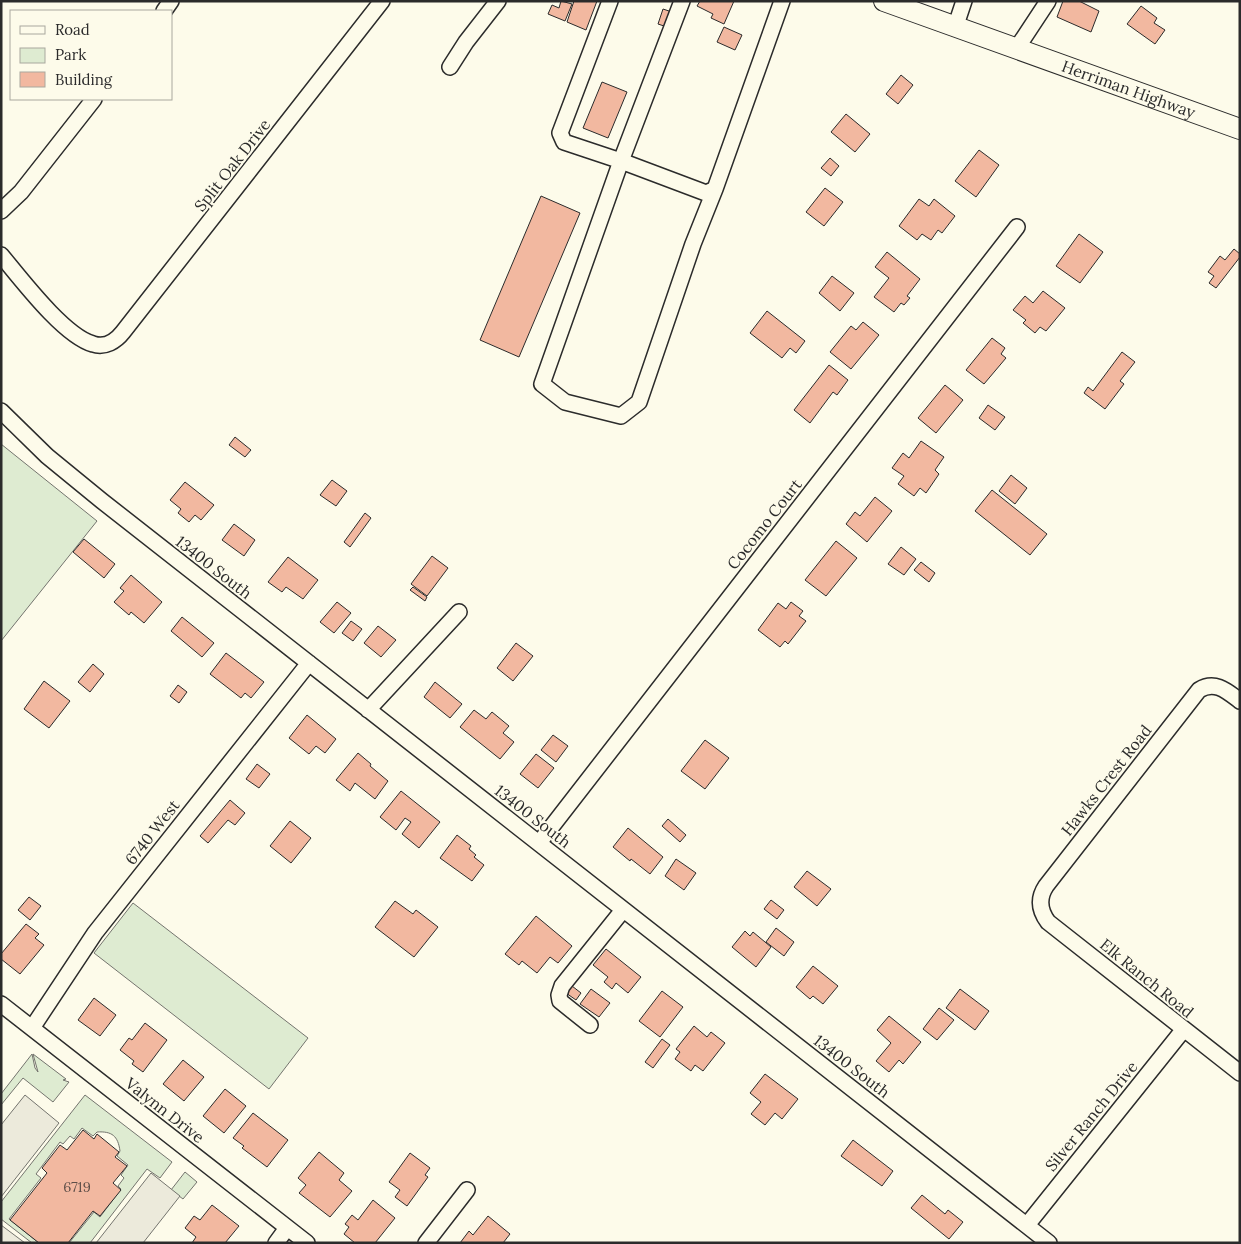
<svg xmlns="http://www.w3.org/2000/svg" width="1241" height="1244" viewBox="0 0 1241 1244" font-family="Lora,serif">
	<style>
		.green { fill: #deebd1; stroke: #74746e }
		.parking { fill: #eceadb; stroke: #74746e }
		.building { fill: #f2b8a0; stroke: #2b2b2b }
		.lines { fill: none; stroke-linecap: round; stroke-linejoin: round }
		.minor-casing { stroke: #2b2b2b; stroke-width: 18 }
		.major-casing { stroke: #2b2b2b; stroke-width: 22 }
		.minor { stroke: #fdfbea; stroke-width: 15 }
		.major { stroke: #fdfbea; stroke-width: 20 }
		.labels { text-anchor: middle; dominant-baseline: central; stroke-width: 4; stroke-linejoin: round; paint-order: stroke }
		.number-label { font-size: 14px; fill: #5d4e48 }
		.street-label { font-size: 16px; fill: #2b2b2b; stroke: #fdfbea }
	</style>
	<rect width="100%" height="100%" fill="#fdfbea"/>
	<path class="green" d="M1,444L97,521L1,641Z
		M133,903L308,1038L269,1089L94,953Z
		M32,1054L35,1068L38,1072L33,1054L66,1079L63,1080L69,1082L53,1102L23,1078L1,1105V1094Z
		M85,1095L172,1162L160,1178L147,1169L90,1243H69L94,1212L100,1217L121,1189L118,1186L124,1178L121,1175L128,1165L117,1156L120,1151C118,1136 112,1131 97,1132L93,1136L82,1128L74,1139L70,1136L63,1144L60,1142L36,1174L41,1178L9,1219L39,1243H32L1,1219V1202Z
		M185,1172L197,1182L183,1199L171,1190Z"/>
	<path class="parking" d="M25,1095L59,1123L1,1197V1125Z
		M151,1173L180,1196L143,1243H96Z
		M1,1225L25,1243H1Z"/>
	<path class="building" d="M561,1L572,4L565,21L548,14L552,5L559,8Z
		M574,1H597L586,30L567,22Z
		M700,1H734L724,24L711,18L713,14L697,6Z
		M1063,1H1079L1099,11L1091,32L1057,17Z
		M1141,6L1157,18L1154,23L1165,30L1155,44L1127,24Z
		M663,9L672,12L667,27L658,24Z
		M724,27L742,35L735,50L717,42Z
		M901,75L913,85L898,104L886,94Z
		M602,82L627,92L608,138L583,128Z
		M846,114L870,134L855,152L831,132Z
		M979,150L999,165L976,197L955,181Z
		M830,158L839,166L831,176L821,168Z
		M825,188L843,202L824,226L806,212Z
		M541,196L580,213L519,357L480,340Z
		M919,199L929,206L934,199L955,216L942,233L938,230L931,240L922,234L917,240L899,226Z
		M1079,234L1103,252L1080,283L1056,266Z
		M1234,249L1240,254V257L1216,288L1209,283L1214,276L1208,272L1220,256L1225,260Z
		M887,252L920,279L907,296L910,298L904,305L901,303L894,312L874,297L889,278L875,267Z
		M832,276L854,293L840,311L819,293Z
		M1043,291L1065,308L1046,331L1040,327L1035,333L1023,323L1026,320L1013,310L1025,296L1033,303Z
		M767,311L805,341L796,353L790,348L782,358L750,333Z
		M863,322L879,335L851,369L830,352L851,326L856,330Z
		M992,338L1005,348L1001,354L1006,358L984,384L966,370Z
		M1122,352L1135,362L1120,381L1124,384L1105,409L1084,393L1088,387L1093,391Z
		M829,365L848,380L837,395L833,392L810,423L794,410Z
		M945,385L963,400L936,433L918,418Z
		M988,405L1005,417L995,430L979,418Z
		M235,437L251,450L245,457L229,445Z
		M921,441L944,457L935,470L939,474L926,493L920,488L914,496L898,484L904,476L892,468L903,453L909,458Z
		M1011,475L1027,488L1015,504L999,491Z
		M332,480L347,491L336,506L320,495Z
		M185,482L214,505L201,520L195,515L189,522L178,513L181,509L170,500Z
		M992,490L1047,534L1030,555L975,511Z
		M875,497L892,511L867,542L846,524L855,512L860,516Z
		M365,513L371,518L350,547L344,542Z
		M234,524L255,540L244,556L222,540Z
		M84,539L115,564L104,578L73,552Z
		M836,541L857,558L826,596L805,580Z
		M901,547L916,559L904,575L888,564Z
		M432,556L448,568L427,596L411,584Z
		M288,557L318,580L303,599L286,587L282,592L268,582Z
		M921,562L935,573L929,582L914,570Z
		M131,575L162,602L144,623L131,612L129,615L114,602L124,591L120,588Z
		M413,587L427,597L425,601L410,590Z
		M337,602L351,613L334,633L320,622Z
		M791,602L803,611L799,616L806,621L788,644L785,641L780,647L758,630L778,603L786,609Z
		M182,617L214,643L202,657L171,631Z
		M351,621L362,629L353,641L342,633Z
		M378,626L396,640L381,657L364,643Z
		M516,643L533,656L513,681L497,668Z
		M226,653L264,682L251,698L245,693L241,698L210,674Z
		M93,664L104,674L90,692L78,682Z
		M44,681L70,701L49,728L24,709Z
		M435,682L462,704L450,718L424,697Z
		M178,685L187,692L179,703L170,696Z
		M474,710L486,719L492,712L509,726L503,733L514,742L500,759L460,727Z
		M307,715L336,739L325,753L316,746L309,754L289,738Z
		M553,735L568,746L556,762L541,750Z
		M705,740L729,758L705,789L681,771Z
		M358,753L371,764L370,766L388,781L375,799L355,783L350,791L336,780Z
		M536,754L554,768L538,788L520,774Z
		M257,764L270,774L259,788L246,779Z
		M401,791L440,822L419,848L402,834L411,822L405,818L396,830L380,817Z
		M230,800L245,813L235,825L228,820L208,843L200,836Z
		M668,819L686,835L680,842L662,826Z
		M290,821L311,838L291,863L270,846Z
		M628,828L663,857L650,874L631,859L630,861L613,847Z
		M457,835L471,846L469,849L476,855L474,857L484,865L472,881L440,858Z
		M676,859L696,873L684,890L665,876Z
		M807,871L831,889L817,906L794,887Z
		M29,897L41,906L30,920L18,910Z
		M771,900L784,910L777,919L764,909Z
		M395,901L413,914L416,910L438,927L414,957L375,927Z
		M536,916L572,946L558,963L550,957L537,973L522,961L519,965L505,954Z
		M26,924L39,934L35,938L44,945L20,974L1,959V954Z
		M776,928L794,942L784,956L766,942Z
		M745,931L750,936L753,932L771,947L756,967L732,947Z
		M606,949L641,977L628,993L616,983L612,989L604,982L608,977L593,965Z
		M813,966L838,986L823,1004L813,996L810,999L796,987Z
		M572,986L581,993L576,1000L566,993Z
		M591,989L610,1003L599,1017L580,1004Z
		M960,989L989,1011L975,1030L946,1008Z
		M662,991L683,1007L660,1037L639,1021Z
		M94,998L116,1015L100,1036L78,1020Z
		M939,1008L954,1020L937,1040L923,1029Z
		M889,1016L921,1042L903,1064L899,1060L889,1072L876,1061L891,1043L877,1030Z
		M145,1023L167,1040L143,1072L132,1064L134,1061L120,1050L129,1038L132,1040Z
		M694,1026L707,1037L711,1032L725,1043L703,1071L695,1065L691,1071L675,1059L680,1052L676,1049Z
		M662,1039L670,1045L653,1068L645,1062Z
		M183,1060L204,1077L184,1101L163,1084Z
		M765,1074L798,1099L782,1119L775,1113L765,1125L751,1114L761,1102L750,1093Z
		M225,1089L246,1106L224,1133L203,1116Z
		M253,1113L288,1140L267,1167L242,1148L244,1146L233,1138Z
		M83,1130L94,1139L97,1134L119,1152L115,1157L127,1166L113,1183L121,1190L100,1216L93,1211L68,1243H39L10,1220L47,1173L42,1168L60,1145L67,1150Z
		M853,1140L893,1171L882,1186L841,1156Z
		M319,1152L344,1173L339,1180L352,1191L330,1217L299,1193L306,1185L298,1178Z
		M410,1153L430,1168L425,1175L428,1177L407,1206L395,1197L400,1190L389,1182Z
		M922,1195L945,1214L948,1210L963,1222L949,1239L911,1208Z
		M373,1200L395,1218L375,1243H355L344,1234L349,1227L345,1224L352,1215L358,1220Z
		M212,1205L239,1226L225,1243H192L196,1237L185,1228L194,1216L200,1220Z
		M488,1216L510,1234L503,1243H460L469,1231L473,1235Z"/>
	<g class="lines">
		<g class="minor-casing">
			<path id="minor" d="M610,1L560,133L564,142L621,161L682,1
				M164,11L171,1
				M955,28L964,1
				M1017,48L1048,1
				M450,67L466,42L498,1
				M715,189L693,244L639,402L621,416L565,402L542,384L621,161L706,193L715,189L782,1
				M1,211L21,192L94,99
				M1,255C21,279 64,336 93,344C105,348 116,341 123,332L382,1
				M1,411L47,456L102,501L1049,1243
				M1240,701C1227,691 1215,680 1199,690L1046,886C1038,898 1039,910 1048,922L1240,1073
				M368,710L459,612
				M539,843L1017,227
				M1,1004L307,1243
				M590,1025L560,1001L559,995L562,986L623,910
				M32,1028L95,933L309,663
				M1027,1225L1184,1029
				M276,1243L287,1228
				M426,1243L467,1190"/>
		</g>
		<g class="major-casing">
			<g id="major">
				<path id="s1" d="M884,1L1240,129"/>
			</g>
		</g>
		<use href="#minor" class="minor"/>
		<use href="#major" class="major"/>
	</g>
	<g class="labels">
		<g class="number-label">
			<text x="77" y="1187">6719</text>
		</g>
		<g class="street-label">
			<text stroke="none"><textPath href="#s1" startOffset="260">Herriman Highway</textPath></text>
			<text transform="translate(232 165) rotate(-52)">Split Oak Drive</text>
			<text transform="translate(764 524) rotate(-52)">Cocomo Court</text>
			<text transform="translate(214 567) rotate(38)">13400 South</text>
			<text transform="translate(1106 780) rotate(-52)">Hawks Crest Road</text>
			<text transform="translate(533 816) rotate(38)">13400 South</text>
			<text transform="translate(152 832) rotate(-52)">6740 West</text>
			<text transform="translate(1147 978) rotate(39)">Elk Ranch Road</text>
			<text transform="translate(852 1066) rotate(38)">13400 South</text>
			<text transform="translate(165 1110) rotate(38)">Valynn Drive</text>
			<text transform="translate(1091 1116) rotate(-51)">Silver Ranch Drive</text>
		</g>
	</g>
	<rect width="1241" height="1244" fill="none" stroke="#2b2b2b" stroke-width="5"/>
	<rect x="10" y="10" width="162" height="90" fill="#fdfbea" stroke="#a9a89e"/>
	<rect x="20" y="26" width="25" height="8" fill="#fdfbea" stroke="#a9a89e"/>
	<text x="55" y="35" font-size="15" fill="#2b2b2b">Road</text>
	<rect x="20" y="48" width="25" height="15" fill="#deebd1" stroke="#a9a89e"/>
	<text x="55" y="60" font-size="15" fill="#2b2b2b">Park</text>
	<rect x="20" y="72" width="25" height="15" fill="#f2b8a0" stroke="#a9a89e"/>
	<text x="55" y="85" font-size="15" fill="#2b2b2b">Building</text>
</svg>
